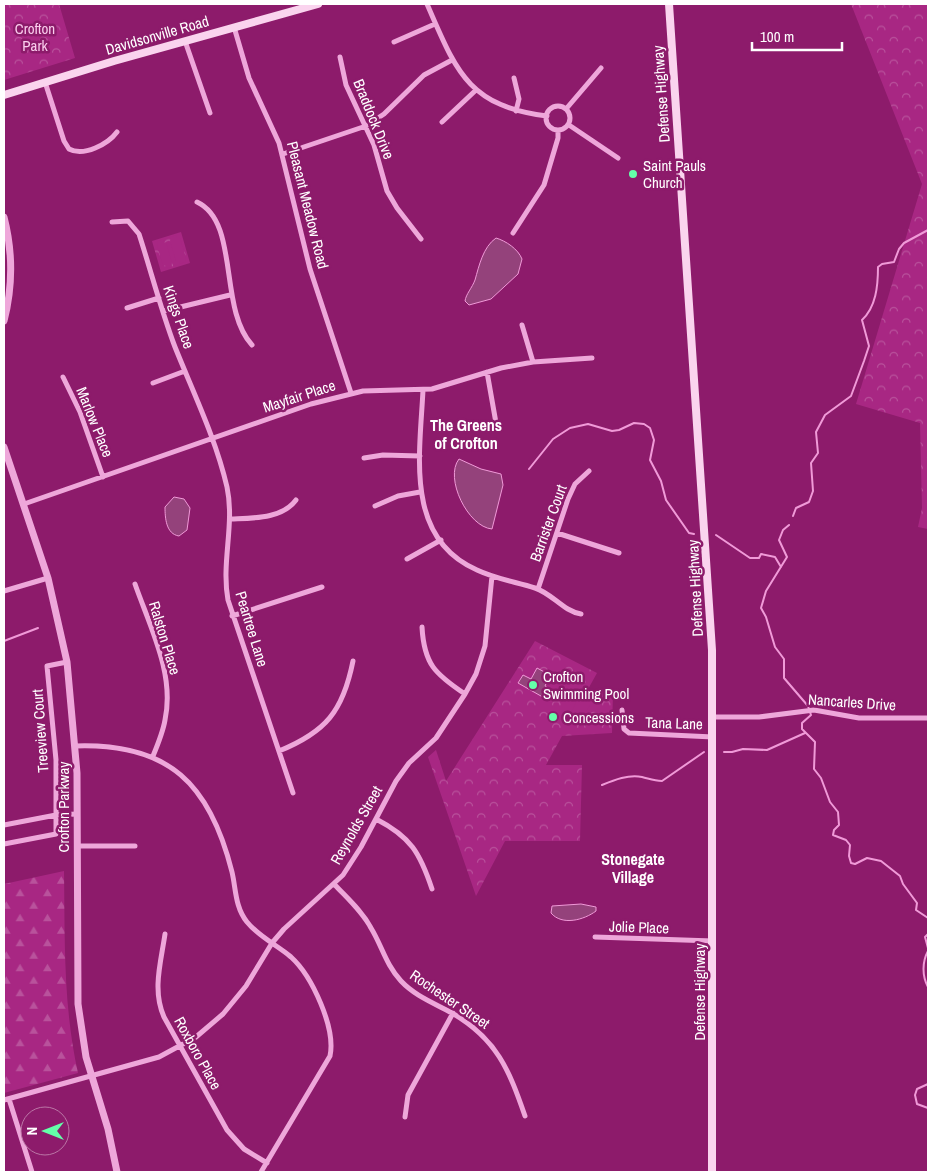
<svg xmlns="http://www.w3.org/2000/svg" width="932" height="1176" viewBox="0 0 932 1176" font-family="'Archivo Narrow',sans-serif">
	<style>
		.forest { fill: url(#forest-firs) }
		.park { fill: url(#park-crowns) }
		.garden { fill: #a82783 }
		.water { fill: #94427b; stroke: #f09ad8 }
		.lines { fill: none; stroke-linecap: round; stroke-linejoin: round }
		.stream { stroke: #f09ad8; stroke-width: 2 }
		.minor { stroke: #eea7da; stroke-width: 5 }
		.tertiary { stroke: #eea7da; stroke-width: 7 }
		.secondary { stroke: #fad4ee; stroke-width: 8 }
		.poi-dot { fill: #64ffa9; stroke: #8d1b6b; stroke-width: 2 }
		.labels { text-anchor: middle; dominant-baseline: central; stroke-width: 5; stroke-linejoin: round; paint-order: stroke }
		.park-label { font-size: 15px; fill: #facded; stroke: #8d1b6b }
		.street-label { font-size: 15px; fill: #fff; stroke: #8d1b6b }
		.poi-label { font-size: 15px; fill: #fff; stroke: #8d1b6b; text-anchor: start }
		.neighbourhood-label { font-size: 16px; font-weight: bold; fill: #fff; stroke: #8d1b6b }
	</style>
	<defs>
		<pattern id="forest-firs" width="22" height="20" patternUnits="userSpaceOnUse" patternTransform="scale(1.25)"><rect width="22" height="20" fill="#a82783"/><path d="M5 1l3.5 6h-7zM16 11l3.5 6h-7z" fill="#b9529c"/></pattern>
		<pattern id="park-crowns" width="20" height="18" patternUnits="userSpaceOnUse" patternTransform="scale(1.25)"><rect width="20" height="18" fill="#a82783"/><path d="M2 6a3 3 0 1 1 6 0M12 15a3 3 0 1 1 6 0" fill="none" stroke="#b9529c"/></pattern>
	</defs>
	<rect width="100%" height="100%" fill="#8d1b6b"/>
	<path class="forest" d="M64,871C65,939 63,1006 78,1073L4,1093V884Z"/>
	<path class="park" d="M4,4H59L75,58L4,80Z
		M851,4H928V529L918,527L922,508L920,423L856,404L922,184Z
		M181,232L190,263L161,272L152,241Z
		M535,641L597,673L587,691H613L612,733L562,736L546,765H582L580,841H505L476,896L428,757L436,750L446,781Z"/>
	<path class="garden" d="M176,235L177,238H180L186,258L185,262L180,264L179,261H176L170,241L171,237Z
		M163,239L164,243L166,242L172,263L171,267L166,268L165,265L163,266L157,245L158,241Z
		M579,696L591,702L582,721L570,715Z"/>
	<path class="water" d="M496,238C506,241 518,249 522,259L518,274L491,299L469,305L465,301C466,294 472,288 475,280C479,266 483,247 496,238Z
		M459,459L481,469L501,474L503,485L492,529C468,527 444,478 459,459Z
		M174,497L184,499L190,508L187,530L179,536C166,534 165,518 165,507Z
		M537,668L550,675L545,686L553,691L548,700L518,683L523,675L531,679Z
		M581,904L596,907V911C584,920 562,926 551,913L552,906Z"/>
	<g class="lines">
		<path class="stream" d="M529,469L553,439L570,428L588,424L612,431L619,430L634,423L644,424L650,428L654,440L650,460L661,481L666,500L689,533L694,534
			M793,516L796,508L809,502L813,491L811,463L818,453L816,432L825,415L851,396L864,361L869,346L862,320C876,307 878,286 878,267L882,264L894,262L899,249L904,243L928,230
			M789,525L783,530L779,540L787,557L766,591L761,608L766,617L775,647L784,659V678L808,706L811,715L802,723V729L815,742L814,769L821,778L830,802L838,812L839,825L834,830L833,835L846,840L850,845L849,856L851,863L855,864L867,858L881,861L900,876L903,884L917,903L916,910L928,918
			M716,535L750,558H759L761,554L775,557L781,567
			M4,641L38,628
			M724,752H732L743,749L767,750L805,733
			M602,785C614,780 629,774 642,777C650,779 654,781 662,781L704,752
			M928,934L925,937L928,948
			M928,951C922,962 922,976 928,987
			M928,1084L917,1089L915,1095L917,1104L928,1108"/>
		<path class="minor" d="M427,4C456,70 467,106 547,116
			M234,27L249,78L279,143L310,269L351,393
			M185,41L210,113
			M394,42L435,24
			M340,57L346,85L374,145L387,191L397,208L421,239
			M514,78L519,99L516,111
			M45,82L64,141L69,149C84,157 108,144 117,132
			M546 118a12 12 0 1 1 24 0a12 12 0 1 1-24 0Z
			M566,109L601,68
			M442,122L476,90
			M569,125L618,158
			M283,154L366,126L384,114L424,75L452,60
			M197,202C240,222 218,308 252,345
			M112,222L128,221L139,234C151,271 161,310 175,347C193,392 216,439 227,487C235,525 221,562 228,600L293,793
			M513,233L544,185L558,138V130
			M127,308L159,298
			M164,311L230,295
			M522,325L533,362
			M487,372L496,423
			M63,377L80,412L103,477
			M153,383L185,371
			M423,390C420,454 404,538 477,570C496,579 516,582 535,588C553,594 563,611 581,614
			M364,458L383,455L420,456
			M24,504L311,404L363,391L432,389L501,368L533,362L592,358
			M375,506L398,496L420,492
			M231,519C253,518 282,519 296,500
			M557,533L619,553
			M407,559L441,540
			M135,584C150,627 175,674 165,720C163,732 158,744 153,756
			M538,589L568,499L575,484L589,471
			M4,591L48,578
			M232,616L322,587
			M422,627C424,664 435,674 465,694
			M622,710L624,729L629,733L713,737
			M714,717H759L814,710L859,718H928
			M76,746C169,743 210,784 232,872C236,889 235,907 247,922C259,937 277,945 291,957C312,976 336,1028 330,1056L261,1172
			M279,751C326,732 343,711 353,661
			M376,819C411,837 420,853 432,889
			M4,825L56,815L77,814
			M4,844L56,834V760L47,666L67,662
			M77,846H135
			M334,884C347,898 362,911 371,928C382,946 386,965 401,981C415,996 434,1003 452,1013C497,1039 509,1070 525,1116
			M165,934C161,962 152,990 164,1017L227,1130L244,1149L267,1163
			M595,937L713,941
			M9,1099L32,1172
			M4,1100L159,1057L196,1037L223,1014L246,986L272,943L284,929L343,875L361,847L396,781L409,763L436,738L465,694L476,674L485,646L492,576
			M405,1117L408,1095L453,1013"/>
		<path class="tertiary" d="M4,217C13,252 13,286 4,321
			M4,447L48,578L67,662L77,773L78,1004L86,1057L108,1129L117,1172"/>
		<path class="secondary" d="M669,4L712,650V1172
			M4,95L114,61L318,4"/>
	</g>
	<g class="poi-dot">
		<circle cx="633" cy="174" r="5"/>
		<circle cx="533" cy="685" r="5"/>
		<circle cx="553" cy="717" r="5"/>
	</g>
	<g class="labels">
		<g class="park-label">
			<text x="35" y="28">Crofton<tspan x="35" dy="17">Park</tspan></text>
		</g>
		<g class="street-label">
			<text transform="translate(157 35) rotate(-16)">Davidsonville Road</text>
			<text transform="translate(661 94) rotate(-94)">Defense Highway</text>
			<text transform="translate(374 119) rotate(68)">Braddock Drive</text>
			<text transform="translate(308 205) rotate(76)">Pleasant Meadow Road</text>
			<text transform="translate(179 317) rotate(71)">Kings Place</text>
			<text transform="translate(299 396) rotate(-18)">Mayfair Place</text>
			<text transform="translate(95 422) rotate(68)">Marlow Place</text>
			<text transform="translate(548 523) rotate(-70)">Barrister Court</text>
			<text transform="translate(695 588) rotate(-93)">Defense Highway</text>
			<text transform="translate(252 629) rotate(73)">Peartree Lane</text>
			<text transform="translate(165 638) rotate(73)">Ralston Place</text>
			<text transform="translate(852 702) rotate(4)">Nancarles Drive</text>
			<text transform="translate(674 723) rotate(2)">Tana Lane</text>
			<text transform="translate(40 731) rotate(-94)">Treeview Court</text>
			<text transform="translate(63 807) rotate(-90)">Crofton Parkway</text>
			<text transform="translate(356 825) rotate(-60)">Reynolds Street</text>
			<text transform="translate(639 927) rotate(2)">Jolie Place</text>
			<text transform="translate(699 992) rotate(-90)">Defense Highway</text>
			<text transform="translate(450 999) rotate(34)">Rochester Street</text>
			<text transform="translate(198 1053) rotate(61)">Roxboro Place</text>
		</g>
		<g class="poi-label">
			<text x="643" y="165">Saint Pauls<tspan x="643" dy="17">Church</tspan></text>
			<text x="543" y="676">Crofton<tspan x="543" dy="17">Swimming Pool</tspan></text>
			<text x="563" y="717">Concessions</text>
		</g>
		<g class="neighbourhood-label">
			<text x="466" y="425">The Greens<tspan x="466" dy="18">of Crofton</tspan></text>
			<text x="633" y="859">Stonegate<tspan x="633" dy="18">Village</tspan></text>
		</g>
	</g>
	<rect width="932" height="1176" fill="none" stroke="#ffffff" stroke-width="10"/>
	<g transform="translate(45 1131) rotate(270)"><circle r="24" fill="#8d1b6b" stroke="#bb76a6"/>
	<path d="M0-4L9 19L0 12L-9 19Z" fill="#64ffa9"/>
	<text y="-8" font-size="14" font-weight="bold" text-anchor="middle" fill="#ffffff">N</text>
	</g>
	<path d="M752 42v8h90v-8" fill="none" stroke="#ffffff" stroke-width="2.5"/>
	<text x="760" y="42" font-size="15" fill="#ffffff" stroke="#8d1b6b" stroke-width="4" paint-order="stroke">100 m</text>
</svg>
